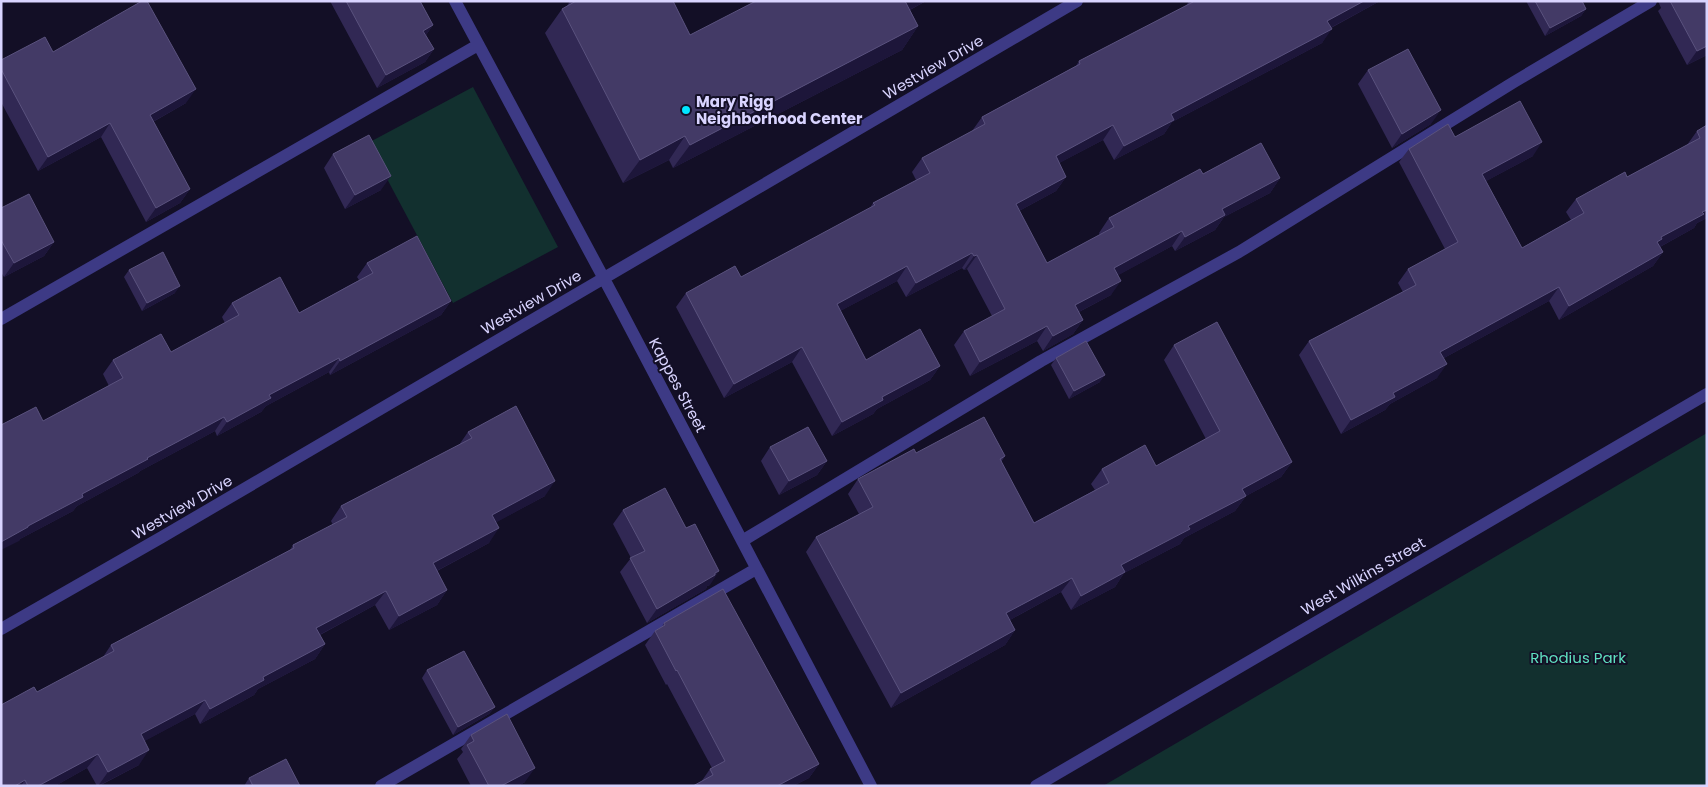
<svg xmlns="http://www.w3.org/2000/svg" width="1708" height="787" viewBox="0 0 1708 787" font-family="Poppins,sans-serif">
	<style>
		.green { fill: #12302f }
		.lines { fill: none; stroke-linecap: round; stroke-linejoin: round }
		.minor { stroke: #3d3a85; stroke-width: 12 }
		.wall { fill: #312854 }
		.shaded-wall { fill: #1d163a }
		.building { fill: #433a66; stroke: #5a527e }
		.poi-dot { fill: #00e5ff; stroke: #130f26; stroke-width: 2 }
		.labels { text-anchor: middle; dominant-baseline: central; stroke-width: 4; stroke-linejoin: round; paint-order: stroke }
		.street-label { font-size: 15px; fill: #d9d4ff; stroke: #130f26 }
		.poi-label { font-size: 15px; font-weight: bold; fill: #d9d4ff; stroke: #130f26; text-anchor: start }
		.park-label { font-size: 15px; fill: #5fe0c0; stroke: #130f26 }
	</style>
	<rect width="100%" height="100%" fill="#130f26"/>
	<path class="green" d="M473,87L558,247L453,303L368,143Z
		M1707,433V786H1103Z"/>
	<g class="lines">
		<path class="minor" d="M455,1L617,303L871,786
			M1,319L478,45
			M742,541L1041,361L1239,252L1514,82L1651,1
			M1,629L162,537L1077,1
			M381,786L756,569
			M1036,786L1707,394"/>
	</g>
	<path class="wall" d="M330,1H420L433,25L426,35L434,49L425,62L377,88Z
		M570,1H673L690,35L926,1L910,10L918,26L902,50L673,168L669,160L623,183L545,33L562,9L567,6Z
		M1189,1H1380L1331,28L1322,43L1172,122L1164,134L1114,160L1103,140L1059,163L1066,177L1056,191L1019,211L1047,263L1100,235L1099,233L1109,218L1203,174L1280,178L1270,193L1224,217L1215,230L1175,251L1172,246L1118,275L1111,295L1079,312L1083,320L1073,334L1043,351L1037,341L970,376L954,345L964,331L992,316L967,269L964,270L962,268L906,297L897,281L840,311L866,360L940,366L930,380L877,409L873,414L832,436L792,362L724,398L676,307L686,293L741,277L870,208L873,203L916,180L912,172L922,158L972,131L982,117L1076,66L1079,61L1186,6Z
		M1526,1H1582L1586,9L1581,16L1545,36Z
		M1658,1H1707V55L1687,65L1658,11L1661,8Z
		M53,52L186,103L153,122L190,189L180,203L146,222L101,137L38,171L1,102V60Z
		M1368,70L1431,124L1392,148L1358,84Z
		M1707,125V218L1697,223L1694,228L1660,247L1663,252L1653,266L1559,320L1549,301L1444,358L1437,378L1390,404L1385,410L1341,434L1299,355L1309,341L1403,292L1398,283L1408,269L1445,249L1399,162L1409,149L1455,137L1533,156L1486,181L1522,248L1571,220L1566,212L1576,199L1627,177L1687,145L1697,131Z
		M333,154L381,190L345,209L324,168Z
		M1,208L54,242L44,256L4,277L1,272Z
		M367,263L451,301L441,315L330,375L329,372L266,406L261,412L217,436L215,431L140,471L138,473L77,506L73,511L20,539L19,541L43,421L109,386L103,374L113,360L171,352L225,323L222,317L232,303L299,313L359,280L357,277Z
		M129,270L175,293L142,311L124,277Z
		M1174,345L1292,462L1281,477L1246,496L1235,511L1184,538L1180,544L1124,573L1115,587L1071,610L1061,592L1010,620L1015,630L1005,645L891,708L806,552L816,537L859,514L848,494L858,479L916,453L1005,456L1001,462L1034,523L1095,490L1091,484L1102,469L1156,466L1206,439L1164,360Z
		M1056,358L1100,382L1069,399L1051,365Z
		M468,432L545,496L496,522L489,543L437,571L447,590L437,605L389,630L375,605L320,635L325,644L315,659L258,689L254,695L200,724L195,714L144,741L139,765L99,786H97L87,768L55,786H1L103,657L111,645L290,550L293,545L333,525L331,521L341,506L459,445Z
		M770,447L827,461L817,475L779,495L761,461Z
		M623,510L710,585L707,586L706,589L647,623L620,572L631,558L613,524Z
		M664,623L819,764L809,778L793,786H693L701,782L710,769L712,768L667,684L666,685L645,645L655,631L662,627Z
		M427,670L495,707L489,714L453,735L422,678Z
		M471,735L525,782L518,786H471L457,759L463,752L461,749Z
		M249,778L300,786H244Z"/>
	<path class="shaded-wall" d="M901,1H926L887,22Z
		M1364,1H1380L1317,35L1327,21Z
		M1586,9L1581,16L1545,36L1550,28Z
		M433,25L424,38L423,31Z
		M918,26L902,50L673,168L690,145Z
		M1332,29L1322,43L1172,122L1164,134L1114,160L1124,146L1171,114Z
		M1707,46V55L1687,65L1697,51Z
		M434,49L425,62L377,88L386,75Z
		M196,89L186,103L140,129L150,115Z
		M1441,110L1431,124L1392,148L1402,134Z
		M110,123L101,137L38,171L48,157Z
		M1113,125L1103,140L1046,170L1056,156Z
		M685,136L669,160L623,183L640,160Z
		M1542,142L1533,156L1473,188L1482,174Z
		M391,176L381,190L345,209L355,195Z
		M1066,177L1056,191L1006,218L1016,204Z
		M1280,178L1270,193L1224,217L1215,230L1175,251L1185,237L1222,209Z
		M190,189L180,203L146,222L156,208Z
		M1707,210V218L1697,223L1694,228L1656,249L1647,256L1661,237Z
		M1182,231L1172,246L1104,283L1114,268Z
		M54,242L44,256L4,277L14,263Z
		M1663,252L1653,266L1559,320L1569,306Z
		M972,253L962,268L906,297L916,283Z
		M977,255L967,269L964,270L974,256Z
		M907,266L897,281L827,318L837,304Z
		M1121,281L1111,295L1065,319L1075,305Z
		M180,286L175,293L142,311L147,303Z
		M1559,287L1549,301L1431,365L1440,352Z
		M451,301L441,315L330,375L340,361Z
		M1083,320L1073,334L1043,351L1053,336Z
		M1047,326L1037,341L970,376L980,362Z
		M802,347L792,362L724,398L734,384Z
		M339,358L329,372L266,406L261,412L217,436L227,422L269,395Z
		M1447,364L1437,378L1390,404L1385,410L1341,434L1351,420L1393,393Z
		M940,366L930,380L877,409L873,414L832,436L842,422L882,397Z
		M1105,375L1100,382L1069,399L1074,391Z
		M224,417L215,431L140,471L138,473L77,506L73,511L20,539L19,541L1,550V542L82,494L147,458Z
		M827,461L817,475L779,495L789,481Z
		M1292,462L1281,477L1246,496L1235,511L1184,538L1180,544L1124,573L1115,587L1071,610L1081,596L1121,565L1242,489Z
		M555,481L545,496L482,530L492,515Z
		M499,528L489,543L423,578L433,563Z
		M719,571L710,585L707,586L706,589L647,623L657,609Z
		M1072,578L1061,592L995,628L1006,613Z
		M447,590L437,605L389,630L399,616Z
		M386,591L375,605L306,642L316,628Z
		M1015,630L1005,645L891,708L901,693Z
		M325,644L315,659L258,689L254,695L200,724L210,709L263,677Z
		M205,700L195,714L130,749L141,734Z
		M495,707L489,714L453,735L458,727Z
		M149,750L139,765L98,786L108,772Z
		M98,754L87,768L55,786H38Z
		M819,764L809,778L793,786H777Z
		M535,768L525,782L518,786H501Z
		M25,780L21,786H15Z"/>
	<path class="building" d="M142,1H147L196,89L150,115L190,189L156,208L110,123L48,157L1,69V60L45,37L53,52Z
		M346,1H420L433,25L423,31L434,49L386,75Z
		M576,1H673L690,35L756,1H905L918,26L690,145L685,136L640,160L562,9Z
		M1192,1H1364L1327,21L1332,29L1171,114L1174,120L1124,146L1113,125L1056,156L1066,177L1016,204L1047,263L1114,227L1109,218L1200,169L1203,174L1261,143L1280,178L1222,209L1225,215L1185,237L1182,231L1114,268L1121,281L1075,305L1083,320L1053,336L1047,326L980,362L964,331L1005,309L977,255L974,256L972,253L916,283L907,266L837,304L866,360L920,329L940,366L882,397L883,400L842,422L802,347L734,384L686,293L735,266L741,277L875,205L873,203L930,173L922,158L985,124L982,117L1080,64L1079,61L1193,2Z
		M1535,1H1582L1586,9L1550,28Z
		M1670,1H1707V46L1697,51Z
		M1408,49L1441,110L1402,134L1368,70Z
		M1520,101L1542,142L1482,174L1522,248L1584,213L1576,199L1625,172L1627,177L1700,138L1697,131L1707,125V210L1702,212L1704,214L1661,237L1662,239L1657,242L1663,252L1569,306L1559,287L1440,352L1447,364L1393,393L1395,397L1351,420L1309,341L1416,285L1408,269L1458,242L1409,149L1448,124L1455,137Z
		M369,135L391,176L355,195L333,154Z
		M29,194L54,242L14,263L1,240V208Z
		M417,236L451,301L340,361L339,358L269,395L271,398L227,422L224,417L147,458L148,459L82,494L83,497L28,526V527L1,542V425L36,407L43,421L123,378L113,360L161,334L171,352L239,315L232,303L280,277L299,313L373,273L367,263Z
		M163,252L180,286L147,303L129,270Z
		M1217,322L1292,462L1242,489L1246,496L1188,526L1190,529L1121,565L1125,572L1081,596L1072,578L1006,613L1015,630L901,693L816,537L873,507L858,479L914,449L916,453L984,417L1005,456L1000,459L1034,523L1109,483L1102,469L1145,445L1156,466L1220,431L1174,345Z
		M1086,341L1105,375L1074,391L1056,358Z
		M516,406L555,481L492,515L499,528L433,563L447,590L399,616L386,591L316,628L325,644L263,677L264,680L210,709L205,700L141,734L149,750L108,772L98,754L38,786H28L25,780L15,786H1V705L34,687L37,692L114,651L111,645L294,548L293,545L347,517L341,506L472,438L468,432Z
		M808,427L827,461L789,481L770,447Z
		M665,488L686,528L695,524L719,571L715,573V575L657,609L630,558L645,551L623,510Z
		M723,589L819,764L777,786H693L713,775L710,769L725,761L677,670L676,671L655,631L665,625L664,623Z
		M464,651L495,707L458,727L427,670Z
		M507,714L535,768L501,786H489L467,745L474,741L471,735Z
		M286,759L300,786H253L249,778Z"/>
	<circle class="poi-dot" cx="686" cy="110" r="5"/>
	<g class="labels">
		<g class="street-label">
			<text transform="translate(933 67) rotate(-30)">Westview Drive</text>
			<text transform="translate(531 302) rotate(-30)">Westview Drive</text>
			<text transform="translate(678 385) rotate(62)">Kappes Street</text>
			<text transform="translate(182 507) rotate(-30)">Westview Drive</text>
			<text transform="translate(1363 576) rotate(-30)">West Wilkins Street</text>
		</g>
		<g class="poi-label">
			<text x="696" y="101">Mary Rigg<tspan x="696" dy="17">Neighborhood Center</tspan></text>
		</g>
		<g class="park-label">
			<text x="1578" y="657">Rhodius Park</text>
		</g>
	</g>
	<rect width="1708" height="787" fill="none" stroke="#d9d4ff" stroke-width="5"/>
</svg>
